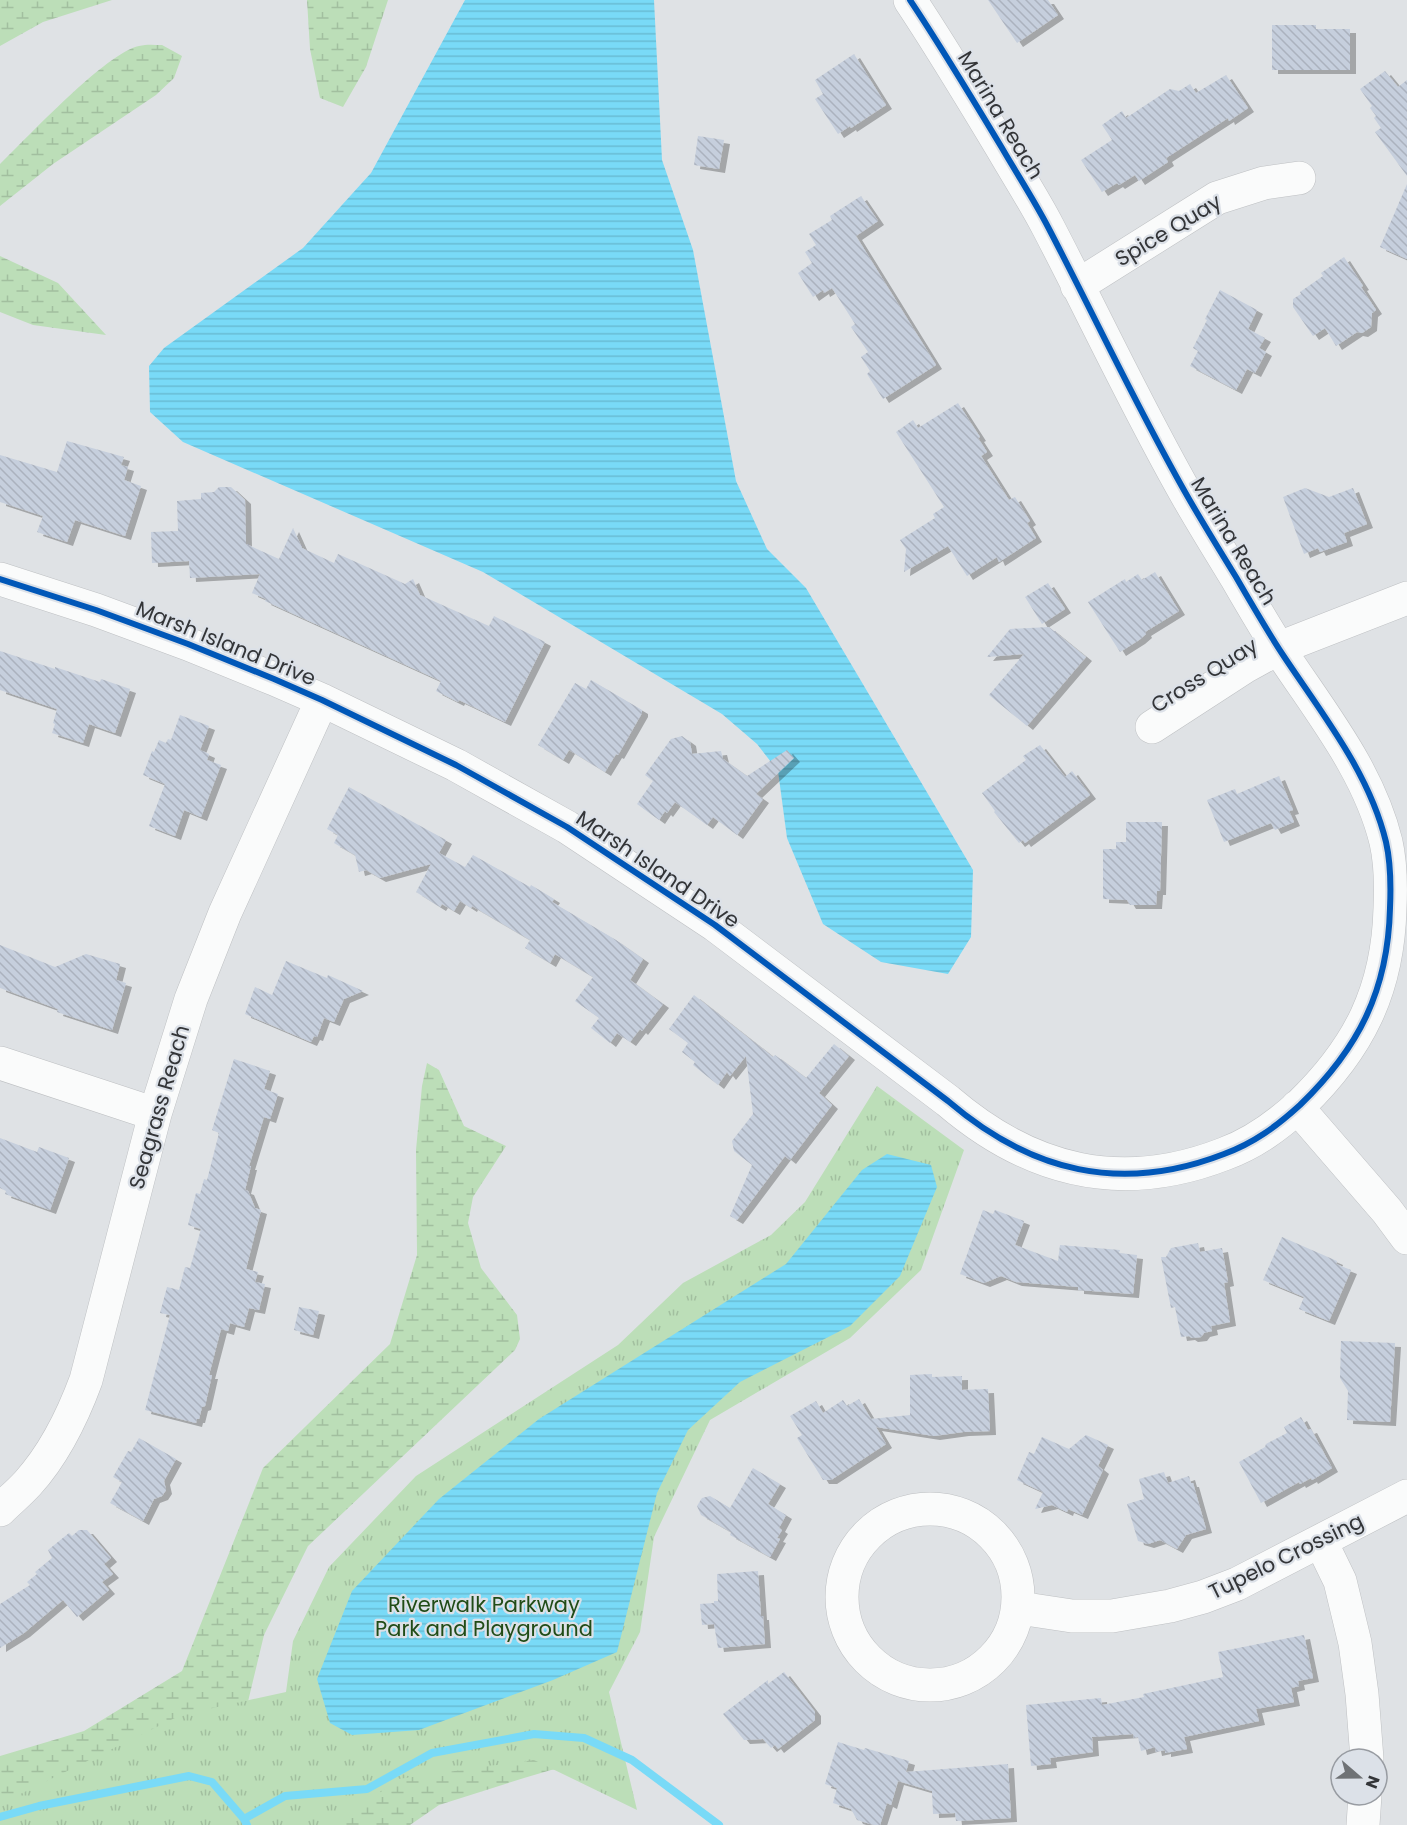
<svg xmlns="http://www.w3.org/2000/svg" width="1407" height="1825" viewBox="0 0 1407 1825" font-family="Poppins,sans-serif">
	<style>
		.wetland { fill: url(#wetland-marsh) }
		.park { fill: url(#park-tufts) }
		.water { fill: url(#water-rules) }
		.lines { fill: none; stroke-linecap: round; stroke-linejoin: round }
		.stream { stroke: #79daf7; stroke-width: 8 }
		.building { fill: url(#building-back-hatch); filter: url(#shadow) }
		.minor-casing { stroke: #bec0c3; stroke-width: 34 }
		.minor { stroke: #fafbfb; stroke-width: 33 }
		.cycleway-casing { stroke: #dce1e8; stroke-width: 10 }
		.cycleway { stroke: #0057b8; stroke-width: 6 }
		.labels { text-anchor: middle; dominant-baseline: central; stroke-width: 4.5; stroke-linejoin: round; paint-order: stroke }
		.street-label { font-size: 21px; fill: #333538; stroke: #dce1e8 }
		.park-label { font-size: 21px; fill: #204c17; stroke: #dce1e8 }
	</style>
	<defs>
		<pattern id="wetland-marsh" width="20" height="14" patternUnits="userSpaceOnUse" patternTransform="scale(1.5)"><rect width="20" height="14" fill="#bcdeb8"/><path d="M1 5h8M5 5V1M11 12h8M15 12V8" fill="none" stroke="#a2bf9f"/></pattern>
		<pattern id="park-tufts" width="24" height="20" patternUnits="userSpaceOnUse" patternTransform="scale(1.5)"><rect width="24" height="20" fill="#bcdeb8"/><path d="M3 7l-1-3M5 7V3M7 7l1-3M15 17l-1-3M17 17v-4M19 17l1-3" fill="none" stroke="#a2bf9f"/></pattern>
		<pattern id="water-rules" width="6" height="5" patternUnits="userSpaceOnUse" patternTransform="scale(1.5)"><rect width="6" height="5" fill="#79daf7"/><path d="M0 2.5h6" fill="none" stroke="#69bcd4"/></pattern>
		<pattern id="building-back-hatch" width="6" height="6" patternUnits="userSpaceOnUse" patternTransform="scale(1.5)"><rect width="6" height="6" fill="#c6cfdd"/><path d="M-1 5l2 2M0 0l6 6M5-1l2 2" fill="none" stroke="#abb2be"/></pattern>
		<filter id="shadow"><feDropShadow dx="6" dy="4" stdDeviation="0" flood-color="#0004"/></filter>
	</defs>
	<rect width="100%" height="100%" fill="#dfe2e5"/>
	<path class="wetland" d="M0,0H112L43,22L0,46Z
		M307,0H388L366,67L343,107L320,98L310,49Z
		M162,45L182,56L174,78L156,95L53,164L0,206V164C27,138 107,52 139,46C147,44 155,45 162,45Z
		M0,256L58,283L106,335L33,325L0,312Z
		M427,1063L439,1070L464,1126L506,1146L473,1197L468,1223L481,1268L517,1315L520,1339L515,1350L308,1546L264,1635L245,1714L456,1740L617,1762L551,1770L524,1778L439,1805L410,1825H0V1756L84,1731L182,1671L263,1468L390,1344L417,1255L416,1150L422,1086Z"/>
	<path class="park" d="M877,1086L964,1150L921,1270L850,1338L710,1420L654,1537L640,1632L609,1692L637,1810L534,1760L398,1779L337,1825H0V1804L181,1715L286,1692L293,1641L329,1567L416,1476L618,1345L683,1283L771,1235L805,1202Z"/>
	<path class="water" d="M465,0H654L662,160L693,250L736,481L767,549L806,588L973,870L971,937L948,974L881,962L823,924L787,838L778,771L757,744L722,714L483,572L183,442L150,412L149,366L164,348L303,248L371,173Z
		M887,1154L931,1165L937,1187L900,1276L850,1326L740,1382L688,1430L657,1493L617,1652L553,1680L419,1730L352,1735L330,1723L317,1679L352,1591L439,1499L539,1419L786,1264L862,1170Z"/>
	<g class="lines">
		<path class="stream" d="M0,1817L39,1806L189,1776L212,1782L244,1819L247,1825
			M244,1819L285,1796L367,1789L432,1753L534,1734L584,1738L632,1760L719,1825"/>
	</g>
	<path class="building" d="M988,0H1048L1058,15L1017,43Z
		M1272,25H1316V29H1350V70H1272Z
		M854,54L886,105L851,128L850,126L838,134L815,99L823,94L815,80Z
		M1385,71L1398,87L1407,80V176L1375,132L1381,128L1374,118L1376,116L1370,108L1372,106L1360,89Z
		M1226,75L1248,108L1229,121L1228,118L1166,158L1168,162L1139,181L1135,175L1119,185L1117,183L1102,192L1081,160L1112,140L1102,125L1122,111L1126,118L1170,89L1179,91L1190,84L1196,93Z
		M698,136L724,140L719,169L694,165Z
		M1407,184V259L1380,247Z
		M861,196L878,221L856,236L936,365L883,399L867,374L870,371L861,357L868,352L851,327L855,324L832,288L824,293L823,290L813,297L798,273L812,263L805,252L816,245L809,234L832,220L830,216Z
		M1344,257L1363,286L1361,287L1376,310L1372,313L1371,327L1362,333L1357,332L1336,346L1325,328L1313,336L1293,307V299L1301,294L1300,292L1323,276L1321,273Z
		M1220,290L1257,310L1248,329L1265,338L1259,348L1266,352L1255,373L1247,369L1236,390L1190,366L1198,351L1193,348L1207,320L1205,319Z
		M958,403L980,437L978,438L987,452L981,456L1009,500L1015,497L1030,521L1027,523L1036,538L999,562L997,557L967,576L948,546L904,572L906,549L900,540L935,518L933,514L944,507L896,432L913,420L918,428Z
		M67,441L124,457L121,465L128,467L124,480L141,486L125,536L75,520L67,542L37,532L43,516L0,502V455L57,472Z
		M219,487H231L245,500L246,544L279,559L293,528L302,548L334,563L338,554L405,584L413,579L420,595L489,626L494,616L545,642L505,722L459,700L458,702L436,691L441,681L265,601L266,599L252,593L260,574L190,578L189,561L152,563L151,532L178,531L177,501L201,499V493L214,492Z
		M1305,488L1329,497L1353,488L1367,524L1344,533L1347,542L1320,552L1318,548L1304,554L1283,497Z
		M1155,572L1179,611L1145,632L1146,634L1139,640L1120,652L1088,602L1125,579L1126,582L1138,574L1142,580Z
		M1048,583L1065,609L1042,624L1025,597Z
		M1049,627L1086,657L1027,726L989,695L1024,654L987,657L1010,629Z
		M0,651L55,669V667L100,682L101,679L130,689L115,733L89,724L83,743L52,733L55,724L53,723L57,709L0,690Z
		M591,680L642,710V713L618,755L616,754L605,772L569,750L563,760L538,745L575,683L586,689Z
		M180,715L209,726L200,750L209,754L207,760L221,765L201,817L184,810L175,836L149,826L165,784L143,775L152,751L154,752L159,740L166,743L168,739L171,740Z
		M682,736L690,742L692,754L721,751L723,759L747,776L787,750L794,758L756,794L763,799L737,835L713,817L707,825L675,802L667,813L665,811L659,820L637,804L653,781L645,775L671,739Z
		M1040,745L1065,777L1072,771L1090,795L1025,843L1023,840L1019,843L994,812L995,811L982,793L1026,760L1023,756Z
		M1279,776L1293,810L1289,811L1294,822L1275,830L1271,823L1224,842L1207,800L1235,789L1237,794Z
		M349,787L446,840L439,853L465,867L473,855L530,887L531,885L554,899L552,902L616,940L643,959L630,980L663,1004L642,1031L640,1029L630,1042L617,1033L610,1043L591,1028L599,1018L575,1001L593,977L555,954L550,963L525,948L530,940L472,906L471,908L460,901L454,911L442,904L440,907L416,892L431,864L380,878L366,870L359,872L355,855L334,843L338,835L327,829Z
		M1126,822H1162L1160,891H1157L1156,905H1130L1127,900L1103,899V849H1116V842H1126Z
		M0,945L55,967L86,954L120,964L116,980L126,983L112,1030L57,1012L58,1009L0,988Z
		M286,961L327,978L328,975L363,991L344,999L334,1022L324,1018L317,1037L314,1036L311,1042L245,1014L255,987L272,995Z
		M694,995L773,1057L775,1055L806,1078L834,1044L849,1056L819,1093L832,1105L790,1160L785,1156L737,1220L730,1216L752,1165L734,1151L732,1141L753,1114L746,1056L730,1076L727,1072L718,1085L693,1065L695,1062L682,1052L688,1043L669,1029Z
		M234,1059L270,1071L264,1089L278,1094L270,1119L264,1117L249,1166H251L245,1190L248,1191L255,1208L261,1210L246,1269L258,1272L255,1282L265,1284L259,1310L249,1308L244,1327L230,1323L228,1331L221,1329L209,1375H212L205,1406L202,1407L199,1419H197L196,1423L145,1410L170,1315L160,1313L167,1287L179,1290L185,1267L190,1268L201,1229L188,1225L196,1193L200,1194L204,1179L207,1180L219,1133L212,1130Z
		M0,1138L37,1152L39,1147L69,1158L50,1210L5,1194L6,1191L0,1188Z
		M983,1210L993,1214L995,1210L1024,1221L1015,1245L1058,1261L1060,1245L1120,1250L1119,1253L1137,1255L1133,1294L1078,1290V1287L1016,1282L1001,1276L984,1283L960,1274Z
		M1282,1237L1337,1261L1336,1264L1351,1270L1329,1321L1299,1309L1304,1297L1263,1280Z
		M1198,1243L1200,1252L1222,1248L1228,1282L1224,1283L1230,1322L1211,1326L1212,1331L1204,1333L1201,1337L1192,1338L1189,1336L1181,1337L1175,1307L1171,1308L1161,1257H1166L1171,1248Z
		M299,1307L319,1311L313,1335L294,1330Z
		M1341,1341L1395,1343L1390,1422L1347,1420L1348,1391L1340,1378Z
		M932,1374V1377L962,1376V1390L988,1389L990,1431L963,1432L934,1436L876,1427L886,1444L831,1480H823L797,1438L802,1435L790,1416L816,1401L823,1413L843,1400L847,1406L859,1399L871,1419L910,1415V1375Z
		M1301,1417L1308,1430L1311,1429L1332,1468L1312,1480L1311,1478L1300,1484L1299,1482L1261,1503L1239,1462L1265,1447L1266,1444L1287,1433L1284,1427Z
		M1086,1435L1108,1445L1098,1466L1103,1470L1082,1515L1068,1509L1067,1512L1052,1505L1035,1509L1043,1492L1017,1480L1029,1452L1034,1454L1042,1437L1069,1449Z
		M139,1438L176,1459L164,1481L166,1490L162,1496L154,1499L143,1521L110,1503L122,1482L113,1477L128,1451L131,1452Z
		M753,1468L780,1484L768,1504L786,1515L779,1528L782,1530L777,1538L780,1539L770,1557L730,1535L731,1532L701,1515L697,1506L702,1498L710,1496L730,1508Z
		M1164,1472L1168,1483L1189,1476L1191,1483H1193L1206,1529L1186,1535L1177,1549L1160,1540L1148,1544L1138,1541L1127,1504L1144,1499L1139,1479Z
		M79,1530H87L111,1558L104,1564L113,1574L102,1582L109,1590L77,1617L63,1600L24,1633L0,1648V1604L30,1585L27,1582L37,1574L35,1572L52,1558L48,1550L69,1533L72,1536Z
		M758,1571L761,1616H763L765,1644L718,1648L714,1624L702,1625L700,1604L714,1603V1601H718L717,1574Z
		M1304,1635L1313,1678L1298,1681L1299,1686L1291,1688L1294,1702L1256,1709L1259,1721L1184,1737L1187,1749L1165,1753V1750L1156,1752L1155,1747L1141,1751L1138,1737L1134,1738L1133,1734L1092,1737L1093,1752L1050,1758L1051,1764L1031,1766L1026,1705L1101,1698L1102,1705L1144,1697L1143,1694L1223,1677L1218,1652Z
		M784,1672L815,1712V1720L778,1749L775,1745L771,1748L763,1739L744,1740L723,1714L768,1680V1684Z
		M838,1742L864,1750L865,1748L909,1761L906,1772L1008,1764L1011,1818L956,1821L955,1813L933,1814L932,1791L898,1781L891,1805L887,1803L880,1825H874L857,1820L851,1809L833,1803L837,1788L825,1784Z"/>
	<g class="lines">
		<g class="minor-casing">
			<path id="minor" d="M1077,286L1217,198L1264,183L1299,178
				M0,579L96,610L188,644L274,679L322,700L456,765L567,827L715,925L948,1101C1031,1172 1121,1194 1224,1154C1254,1143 1277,1126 1300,1105C1359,1048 1388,990 1390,908C1391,886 1391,864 1386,842C1369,772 1322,714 1283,655C1266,629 1251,603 1236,577C1220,551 1204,525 1189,499C1138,410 1095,317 1048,227C1034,200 1017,174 1002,148C972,98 942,48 910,0
				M1152,727L1246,666L1279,648L1407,598
				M0,1063L155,1114
				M1297,1107L1387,1211L1407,1238
				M842 1597a88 88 0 1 1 176 0a88 88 0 1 1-176 0Z
				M0,1510C9,1501 19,1493 28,1483C55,1453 72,1418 86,1380L155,1114L191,999L225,913L322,700
				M1321,1542L1340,1581L1355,1643L1362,1694L1367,1759
				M1019,1608L1072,1616H1112L1170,1606L1203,1597L1237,1584L1407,1496
				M1363,1825L1365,1795"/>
		</g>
		<use href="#minor" class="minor"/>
		<g class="cycleway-casing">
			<path id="cycleway" d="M0,579L96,610L188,644L274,679L322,700L456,765L567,827L715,925L948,1101C1031,1172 1121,1194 1224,1154C1254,1143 1277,1126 1300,1105C1359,1048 1388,990 1390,908C1391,886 1391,864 1386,842C1369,772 1322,714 1283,655C1266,629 1251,603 1236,577C1220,551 1204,525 1189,499C1138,410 1095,317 1048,227C1034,200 1017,174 1002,148C972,98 942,48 910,0"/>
		</g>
		<use href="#cycleway" class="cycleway"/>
	</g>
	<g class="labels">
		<g class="street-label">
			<text transform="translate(1001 115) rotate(59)">Marina Reach</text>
			<text transform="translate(1168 230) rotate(-31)">Spice Quay</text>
			<text transform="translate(1234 541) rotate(59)">Marina Reach</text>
			<text transform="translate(226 643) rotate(22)">Marsh Island Drive</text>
			<text transform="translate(1204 675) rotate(-32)">Cross Quay</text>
			<text transform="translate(658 869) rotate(34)">Marsh Island Drive</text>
			<text transform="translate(159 1107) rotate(-74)">Seagrass Reach</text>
			<text transform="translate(1286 1556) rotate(-26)">Tupelo Crossing</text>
		</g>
		<g class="park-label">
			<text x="484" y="1604">Riverwalk Parkway<tspan x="484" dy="24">Park and Playground</tspan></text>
		</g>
	</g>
	<g transform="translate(1359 1777) rotate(110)"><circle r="28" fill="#dce1e8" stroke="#989ca2" stroke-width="1.5"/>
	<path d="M0-4.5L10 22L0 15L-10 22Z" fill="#6f7275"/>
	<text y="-9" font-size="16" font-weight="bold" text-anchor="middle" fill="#333538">N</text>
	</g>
</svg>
